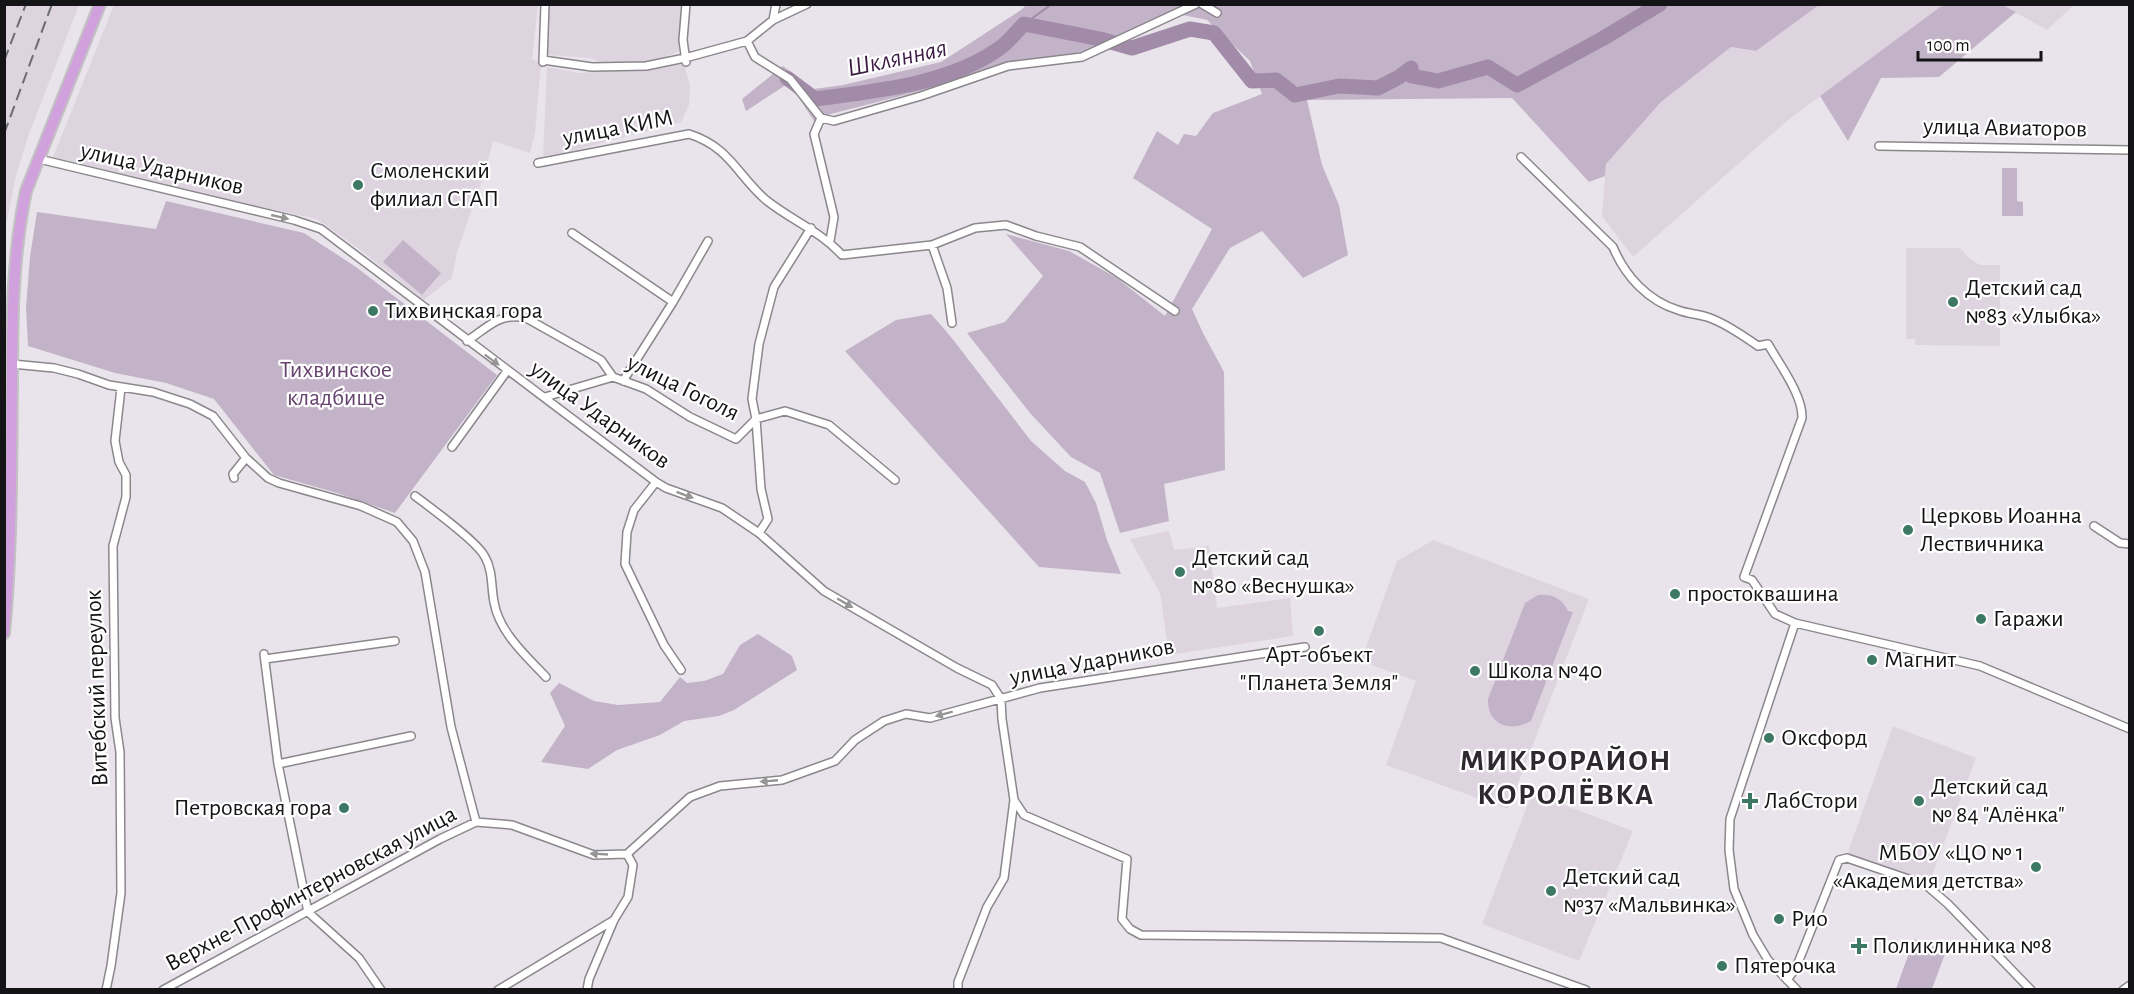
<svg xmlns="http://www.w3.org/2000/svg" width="2134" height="994" viewBox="0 0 2134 994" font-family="'Alegreya Sans',sans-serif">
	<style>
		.built { fill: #ddd4e0 }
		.green { fill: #c3b3c8 }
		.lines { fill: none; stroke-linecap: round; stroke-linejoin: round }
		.stream { stroke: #a28ba9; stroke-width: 2 }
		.river { stroke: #a28ba9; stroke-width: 15 }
		.street-casing { stroke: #8b878c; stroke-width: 10 }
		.primary-casing { stroke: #c2c2c2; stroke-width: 14 }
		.street { stroke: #fff; stroke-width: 7 }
		.primary { stroke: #d1a1dd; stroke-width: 10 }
		.rail { stroke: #6e6c70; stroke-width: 2; stroke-dasharray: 12 6; stroke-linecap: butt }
		.oneway { fill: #959596 }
		.poi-dot { fill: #3c7864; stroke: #fff; stroke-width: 2 }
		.labels { text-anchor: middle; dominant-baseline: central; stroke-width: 4.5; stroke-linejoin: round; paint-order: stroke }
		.street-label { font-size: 24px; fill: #141315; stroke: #fff }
		.poi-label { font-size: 24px; fill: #141315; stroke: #fff; text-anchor: start }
		.park-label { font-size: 24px; fill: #66446f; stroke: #fff }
		.water-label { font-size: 26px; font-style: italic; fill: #3b1b43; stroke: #fff }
		.district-label { font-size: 30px; font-weight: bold; letter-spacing: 1.5px; fill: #2d292e; stroke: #fff }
	</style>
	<rect width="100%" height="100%" fill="#e9e4eb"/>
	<path class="built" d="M7,4L79,5L29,134L16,176L5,229L4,10Z
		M114,5H538L532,59L541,63L535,133L530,153L493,141L485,172L457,252L452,278L424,300L359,249L317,219L223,199L53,157Z
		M550,5H682L679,51L661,59L644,63L603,64L591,58L546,55Z
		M1819,5H1947L1940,7L1788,120L1633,257L1602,216L1606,164L1661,102L1731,47L1756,51Z
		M2002,5L2074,4V5L2047,30Z
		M684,64L690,85L689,105L681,122L568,152L543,156L547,67L579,73L663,68Z
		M1906,248H1960L1970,259L1980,265H2000V346L1915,345V339H1906Z
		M1169,531L1174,550L1209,546L1217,608L1290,598L1293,636L1169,655L1160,593L1130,539Z
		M1433,540L1589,599L1508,809L1386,765L1416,681L1361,661L1397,561Z
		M1893,726L1976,758L1929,883L1847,855Z
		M1532,793L1633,831L1579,961L1482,924Z"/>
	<path class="green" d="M1026,5H1819L1756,51L1731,47L1661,102L1606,164L1605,176L1589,182L1512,98L1307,100L1322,165L1339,205L1348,255L1303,278L1262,231L1230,248L1192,309L1203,333L1224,372L1225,470L1164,484L1169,521L1120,533L1100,473L1071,457L1030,413L967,333L1005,322L1043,276L1006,234L1069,251L1117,278L1165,316L1212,229L1133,178L1157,131L1178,145L1184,134L1196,136L1213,113L1262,94L1250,61L1207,20L1178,14L1114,45L1025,64L827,115L814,121L789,83L746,111L742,99L783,66L814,89L843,85L941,62L1021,10Z
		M1947,5H2002L2016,12L1939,77L1881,78L1848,141L1820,96L1940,7Z
		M2002,168H2017V201L2023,202V216H2002Z
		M166,201L304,233L356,267L497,375L395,513L337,493L274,475L214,399L166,383L115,373L28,346L26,307L30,257L37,212L156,229Z
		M403,240L441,273L422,295L383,262Z
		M931,314L951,337L1031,441L1065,471L1085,482L1096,503L1107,540L1121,574L1039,567L845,351L896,320Z
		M1538,595C1552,594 1562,598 1568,611L1573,612L1531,721C1510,733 1487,725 1488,699L1525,603Z
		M758,634L792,656L797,670L734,710L719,716L684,721L660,735L617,750L588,769L541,762L565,726L550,693L559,683L594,701L618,705L660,702L680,677L687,683L704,681L723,674L740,645Z
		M1914,939L1946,951L1932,989H1896Z"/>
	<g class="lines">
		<path class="stream" d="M1024,24L1052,4"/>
		<path class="river" d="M787,78L815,99C875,91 946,85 997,50C1007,44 1015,33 1024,24L1100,39L1132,48L1190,29L1214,33L1252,81L1276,80L1295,95L1339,86L1378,88L1399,77L1411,68L1412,76L1438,81L1488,67L1517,85L1602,39L1660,4"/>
		<g class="street-casing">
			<path id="street" d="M1202,4L1217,13
				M773,20L776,4
				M747,41L755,57L790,79L821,118L834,121L921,96L1008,66L1082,57L1196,4
				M543,60L592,67L646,66L685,58L747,41L773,20L807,4
				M543,62L545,4
				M686,62L683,40L686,4
				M821,118L814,134L834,217L830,241
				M1879,146L2130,150
				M1521,157L1613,247C1625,276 1648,301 1678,310C1688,314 1700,314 1710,318C1727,324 1743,336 1758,346L1768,344C1779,364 1803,395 1802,418L1744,577L1752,580L1775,614L1795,623L1980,666L2130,729
				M39,159L294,220L321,229L656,482L666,488L722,508L759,533L824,591L957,668L992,685L1001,699L1002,719L1014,800L1024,815L1127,859L1122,919L1130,929L1141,935L1441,938L1586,990
				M538,163L689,134C730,147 737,175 766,200C791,220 820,231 842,255L932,245L975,228L1006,225L1036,236L1080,247L1175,311
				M572,233L673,302
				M932,245L947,288L952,323
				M467,341C488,327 500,312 526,318L601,360L613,377L646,389L690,417L736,439L756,419L785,411L829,425L895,480
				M12,364L54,368L78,374L109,385L153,392L190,404L213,416L246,458L268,478L279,483L361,506L397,522L413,541L425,572L451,727L476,822
				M623,381L673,302L708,241
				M545,397L613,377
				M452,447L507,371
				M234,478L233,474L246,458
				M656,482L634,510L627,532L625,564L664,645L681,670
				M415,496C431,508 478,542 485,557C493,571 491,587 494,602C499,632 526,656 546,677
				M2094,526L2120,543L2130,544
				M759,533L768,519L761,489L756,419L752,399L759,344L774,287L811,228
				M1795,623L1730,819L1729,850L1734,889L1753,935L1768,960L1797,990
				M264,654L278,764L308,912L359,958L381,990
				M265,659L395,641
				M278,764L411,736
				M1787,980L1796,968L1839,860L1847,858L1926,885L1948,904L2031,990
				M106,990L111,966L121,893L120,752L115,718L113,546L126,497V475L119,462L115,441L121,388
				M163,990L440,839L476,822L512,825L594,855L627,854L690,797L720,786L782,780L835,761L855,740L884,721L906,714L930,718L1040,688L1305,647
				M498,990L614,920L628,897L633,865L627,854
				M587,990L589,979L614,920
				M958,990V982L987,907L1004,878L1014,800
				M2123,990L2130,985"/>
		</g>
		<g class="primary-casing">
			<path id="primary" d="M4,633C12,549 11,463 12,378C12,315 13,253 26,191L100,4"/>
		</g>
		<use href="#street" class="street"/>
		<use href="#primary" class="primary"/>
		<path class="rail" d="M4,61L26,4
			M4,134L52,4"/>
	</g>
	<defs><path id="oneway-solid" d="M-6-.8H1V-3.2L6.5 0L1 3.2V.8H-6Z" transform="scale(1.5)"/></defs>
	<g class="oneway">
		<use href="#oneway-solid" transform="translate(280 217) rotate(13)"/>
		<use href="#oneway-solid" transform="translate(492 360) rotate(37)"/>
		<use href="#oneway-solid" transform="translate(685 495) rotate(20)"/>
		<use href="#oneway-solid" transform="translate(845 603) rotate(30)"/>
		<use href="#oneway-solid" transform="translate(944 714) rotate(165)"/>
		<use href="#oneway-solid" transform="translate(769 781) rotate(175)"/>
		<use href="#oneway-solid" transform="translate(599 854) rotate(-177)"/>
	</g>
	<g class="poi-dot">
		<circle cx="358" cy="185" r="6"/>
		<circle cx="1953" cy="302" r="6"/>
		<circle cx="373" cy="311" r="6"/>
		<circle cx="1908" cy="530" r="6"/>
		<circle cx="1180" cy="572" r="6"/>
		<circle cx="1675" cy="594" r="6"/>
		<circle cx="1981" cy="619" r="6"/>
		<circle cx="1319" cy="631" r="6"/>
		<circle cx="1872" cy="660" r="6"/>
		<circle cx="1475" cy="671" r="6"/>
		<circle cx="1769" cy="738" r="6"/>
		<path d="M1747 792h6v6h6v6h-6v6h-6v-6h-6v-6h6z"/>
		<circle cx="1919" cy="801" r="6"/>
		<circle cx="344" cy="808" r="6"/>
		<circle cx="2036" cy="867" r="6"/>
		<circle cx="1551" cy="891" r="6"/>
		<circle cx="1779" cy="919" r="6"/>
		<path d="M1856 937h6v6h6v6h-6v6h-6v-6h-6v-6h6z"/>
		<circle cx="1722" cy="966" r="6"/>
	</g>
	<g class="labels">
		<g class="street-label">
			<text transform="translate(618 128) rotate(-11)">улица КИМ</text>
			<text transform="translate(2005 128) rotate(1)">улица Авиаторов</text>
			<text transform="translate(162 169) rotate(13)">улица Ударников</text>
			<text transform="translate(683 388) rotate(26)">улица Гоголя</text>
			<text transform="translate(600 415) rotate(36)">улица Ударников</text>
			<text transform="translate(1092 662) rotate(-11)">улица Ударников</text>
			<text transform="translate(97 688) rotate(-92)">Витебский переулок</text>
			<text transform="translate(311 889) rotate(-28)">Верхне-Профинтерновская улица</text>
		</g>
		<g class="poi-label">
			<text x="370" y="171">Смоленский<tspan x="370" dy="28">филиал СГАП</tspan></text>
			<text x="1965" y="288">Детский сад<tspan x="1965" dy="28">№83 «Улыбка»</tspan></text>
			<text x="385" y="311">Тихвинская гора</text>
			<text x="1920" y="516">Церковь Иоанна<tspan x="1920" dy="28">Лествичника</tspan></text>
			<text x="1192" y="558">Детский сад<tspan x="1192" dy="28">№80 «Веснушка»</tspan></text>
			<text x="1687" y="594">простоквашина</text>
			<text x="1993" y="619">Гаражи</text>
			<text x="1319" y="655" text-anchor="middle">Арт-объект<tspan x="1319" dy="28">"Планета Земля"</tspan></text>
			<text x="1884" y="660">Магнит</text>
			<text x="1487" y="671">Школа №40</text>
			<text x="1781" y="738">Оксфорд</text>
			<text x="1931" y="787">Детский сад<tspan x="1931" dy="28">№ 84 "Алёнка"</tspan></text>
			<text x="1764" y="801">ЛабСтори</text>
			<text x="332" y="808" text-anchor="end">Петровская гора</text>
			<text x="2024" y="853" text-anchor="end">МБОУ «ЦО № 1<tspan x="2024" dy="28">«Академия детства»</tspan></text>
			<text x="1563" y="877">Детский сад<tspan x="1563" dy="28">№37 «Мальвинка»</tspan></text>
			<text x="1791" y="919">Рио</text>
			<text x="1872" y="946">Поликлинника №8</text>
			<text x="1734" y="966">Пятерочка</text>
		</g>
		<g class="park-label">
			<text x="336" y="370">Тихвинское<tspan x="336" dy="28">кладбище</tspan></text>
		</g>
		<g class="water-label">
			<text transform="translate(897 58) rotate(-12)">Шклянная</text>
		</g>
		<g class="district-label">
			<text x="1566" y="761">МИКРОРАЙОН<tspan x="1566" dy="34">КОРОЛЁВКА</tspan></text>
		</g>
	</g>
	<rect width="2134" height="994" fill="none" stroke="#141315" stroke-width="12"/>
	<path d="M1918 51v9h123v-9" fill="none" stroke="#141315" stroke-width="3"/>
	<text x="1927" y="51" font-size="18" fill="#141315" stroke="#ffffff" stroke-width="4.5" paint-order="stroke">100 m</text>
</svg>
